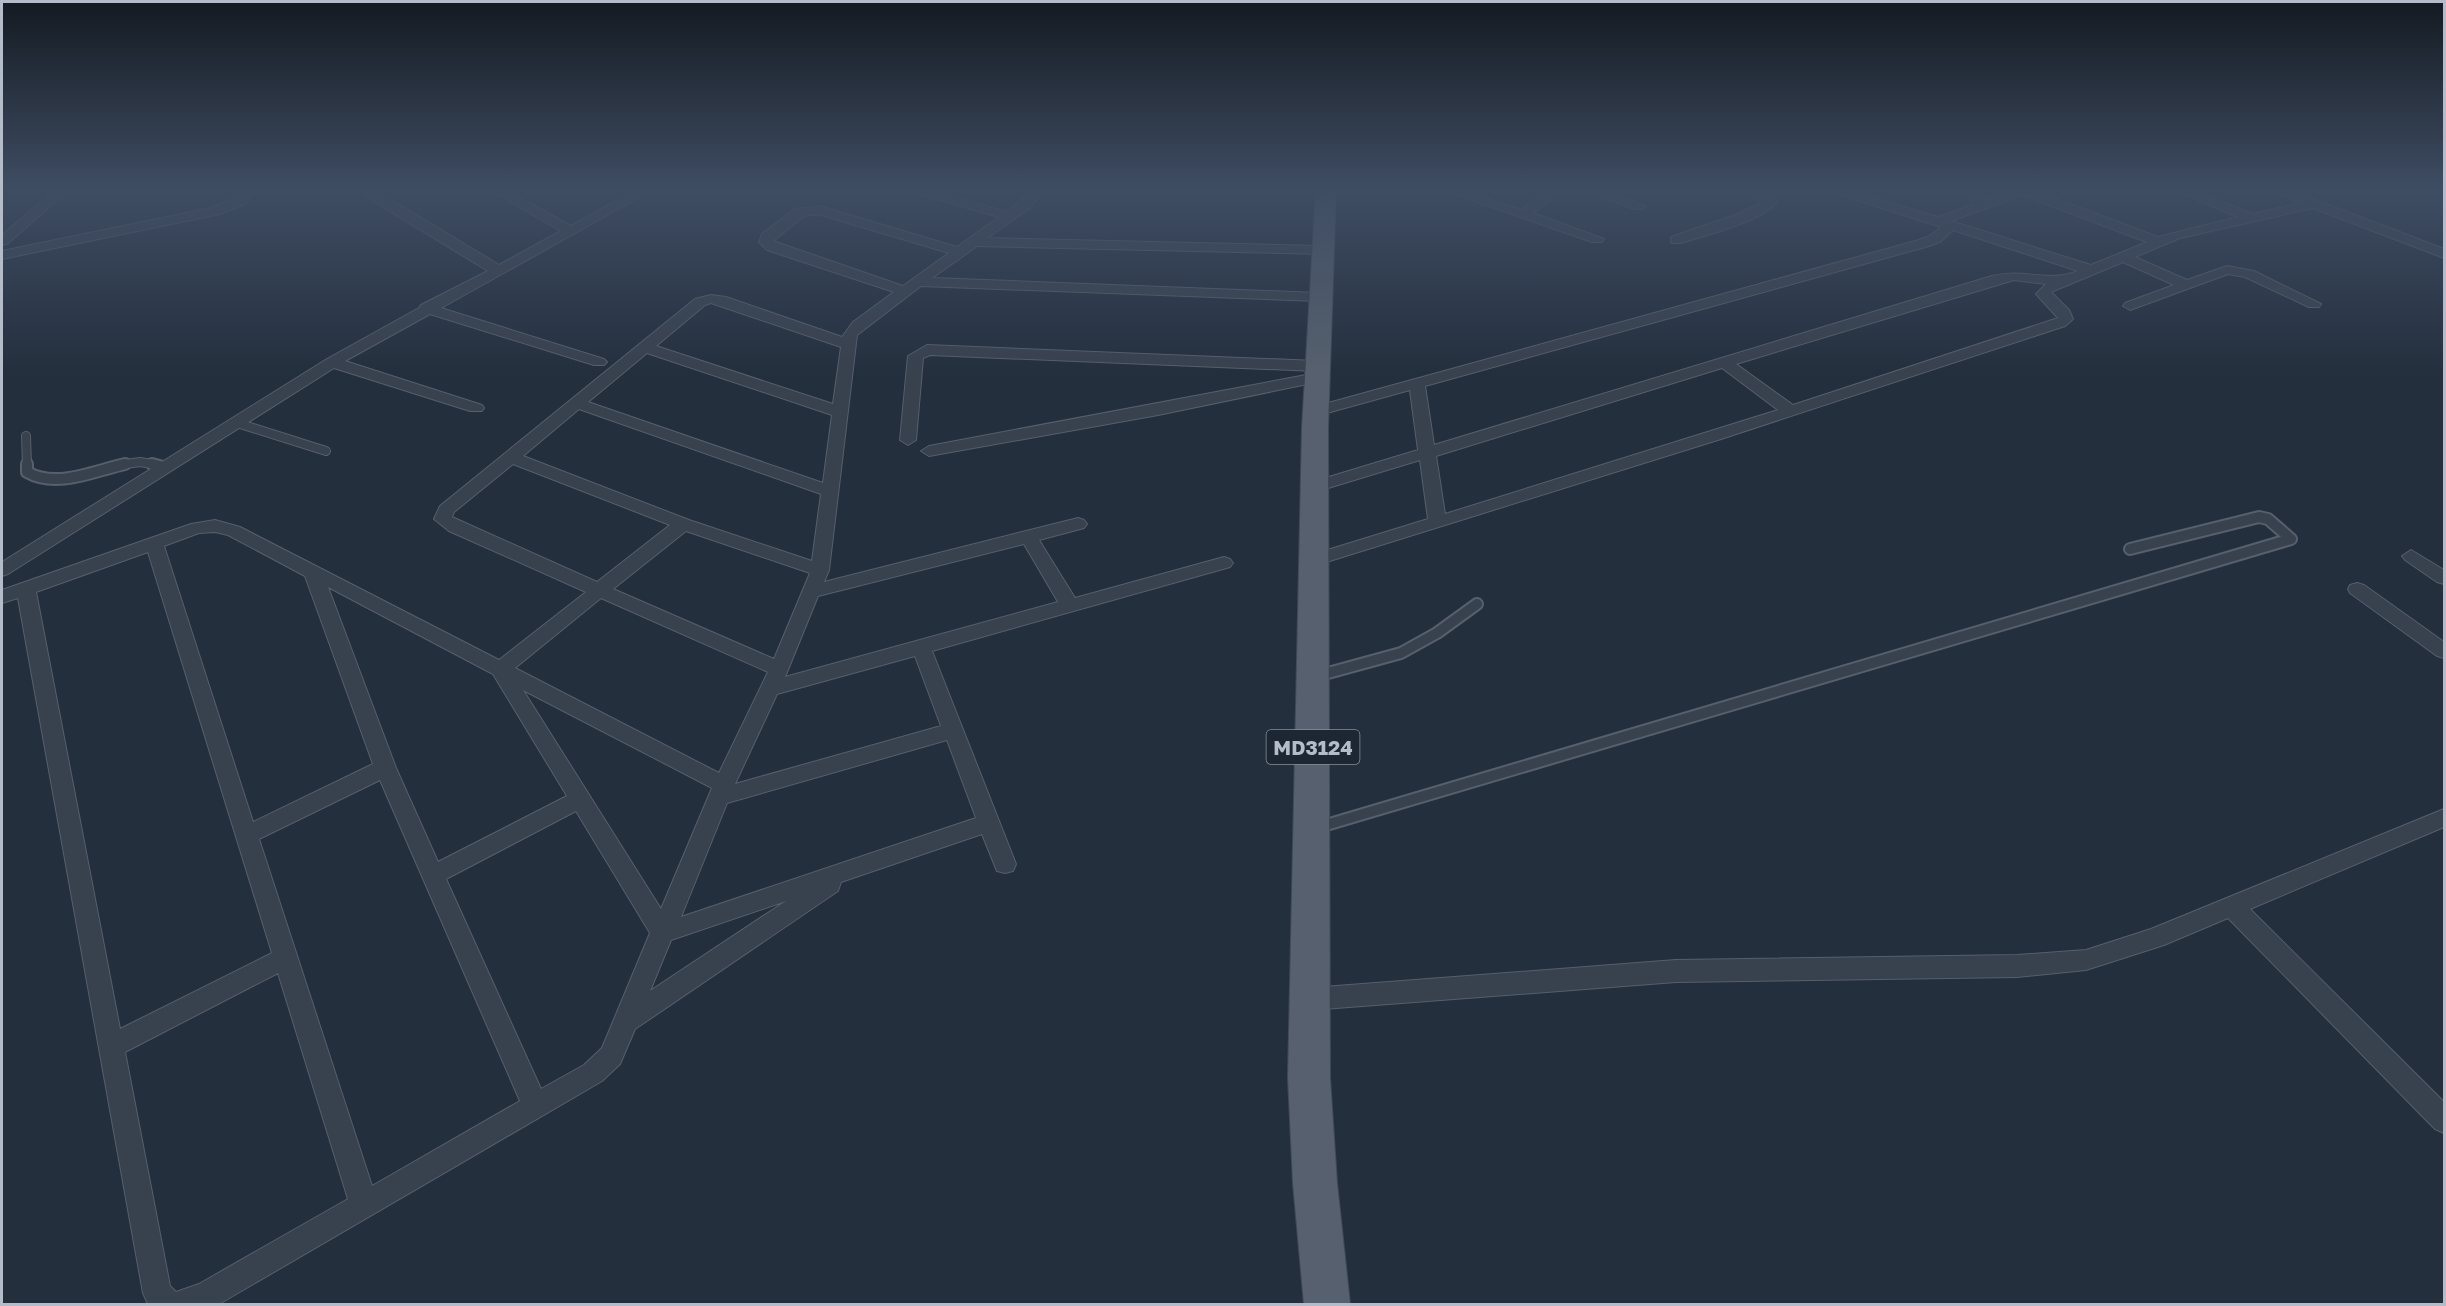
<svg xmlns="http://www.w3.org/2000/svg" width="2446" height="1306" viewBox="0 0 2446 1306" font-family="'Golos Text',sans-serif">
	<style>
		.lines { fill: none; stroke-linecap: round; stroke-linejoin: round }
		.lane-far2-casing { stroke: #565f6c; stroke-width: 10 }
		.lane-far1-casing { stroke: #565f6c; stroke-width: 14 }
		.lane-casing { stroke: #565f6c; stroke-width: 16 }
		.street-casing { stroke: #565f6c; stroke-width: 2 }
		.primary-casing { stroke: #414a57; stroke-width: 2 }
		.lane-far2 { stroke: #38414e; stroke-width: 8 }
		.lane-far1 { stroke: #38414e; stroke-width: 10 }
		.lane { stroke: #38414e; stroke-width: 14 }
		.street { fill: #38414e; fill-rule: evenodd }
		.primary { fill: #56606e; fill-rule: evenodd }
		.labels { text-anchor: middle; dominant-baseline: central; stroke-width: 4.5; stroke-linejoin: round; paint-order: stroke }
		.shield { fill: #1d2633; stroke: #878f9c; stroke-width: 1.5 }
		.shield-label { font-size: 20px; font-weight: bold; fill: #b4bcc9 }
	</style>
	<rect width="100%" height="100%" fill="#242f3e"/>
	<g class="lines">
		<g class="lane-far2-casing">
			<path id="lane-far2" d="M234,422L326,451
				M26,436L27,465
				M118,465L140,462L158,465"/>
		</g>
		<g class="lane-far1-casing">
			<path id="lane-far1" d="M27,464V472C56,489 94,471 125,464
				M152,464L163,467
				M1317,676L1401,653L1437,633L1477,604
				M1316,828L2291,539L2268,519L2259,517L2130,549"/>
		</g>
		<g class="lane-casing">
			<path id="lane" d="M1316,828L1320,827"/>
		</g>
		<g class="street-casing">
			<path id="street" d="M56,189H70L7,244L2,245V235Z
				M244,189H257L245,204L220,214L2,259V251L211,208L235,198Z
				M488,189H504L571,226L638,189H654L441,308L604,359L607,362L604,365H594L430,314L345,361L482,405L484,408L482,411H470L334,368L8,574L2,576V562L327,359L419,308L421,305L488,271L365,196V190H375L499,265L561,231Z
				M902,189H924L1007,212L1020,202L1031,189H1044L1030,208L987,238L1322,246L1329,250L1322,254L977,246L932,278L1319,293L1326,297L1319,301L921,286L857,335L829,570L824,582L1078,518L1084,520L1087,524L1084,528L1039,540L1075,598L1224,557L1230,559L1233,563L1230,567L932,651L1016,864L1013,871L1005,873L997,871L982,834L841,882L838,891L635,1029L620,1064L602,1081L219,1304H148L143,1293L18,598L2,603V590L191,524L215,520L240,527L499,660L586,592L449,531L434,519L440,506L695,299L711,295L726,297L842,337L853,322L894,292L767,250L759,242L762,234L795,209L819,206L957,247L999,217ZM818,214L949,253L903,286L773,241L804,216ZM711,303L841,347L833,404L656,346L705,305ZM647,353L832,415L823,483L588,402ZM579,409L821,494L812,561L689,520L523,456ZM513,464L670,525L597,582L452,517L454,512ZM686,531L810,573L774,659L613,589ZM215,532L228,535L305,576L373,764L253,822L164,546L199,533ZM1024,544L1058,602L785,677L818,596ZM148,552L272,953L120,1029L36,592ZM328,587L493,674L567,796L438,862L396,768ZM601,598L768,672L719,773L515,668ZM915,656L941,726L735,784L777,694ZM523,690L712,788L661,909ZM947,740L976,818L681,917L727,803ZM380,780L520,1101L372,1186L259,839ZM576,811L650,933L602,1048L584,1065L541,1089L446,879ZM786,901L650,991L671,940ZM278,973L348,1199L199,1284L176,1292L170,1286L125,1052Z
				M1440,189H1460L1521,210L1548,189H1563L1533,213L1604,239L1602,242H1592Z
				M1581,189H1601L1645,206L1644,209H1634Z
				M1742,189H1759L1778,201C1760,223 1708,234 1681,243H1671V237L1738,214L1763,202Z
				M1822,189H1843L1938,217L1972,205L1968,189H1980L1984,200L2011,189H2030L2158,237L2238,217L2171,189H2189L2253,214L2300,203L2269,189H2287L2444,249V258L2313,208L2180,238L2135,257L2187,280L2227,266L2254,271L2321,304L2319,307H2309L2245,277L2228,274L2130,310L2123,306L2125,303L2174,285L2123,262L2051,292L2069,310L2073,319L2065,326L1721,439L1320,564H1308L1305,560L1308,556L1428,519L1420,460L1315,492L1306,487L1309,483L1418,450L1410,390L1316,416L1308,411L1310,408L1919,240L1930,236L1941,227ZM2022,195L2147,242L2091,265L1951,221ZM1953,230L2078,271C2048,283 2025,268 1992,276L1434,445L1425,386L1929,246L1940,242ZM2014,280L2046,284L2036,294L2058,318L1793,405L1736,364ZM1722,368L1778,410L1445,514L1436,456Z
				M927,345L1317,361L1325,366L1317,371L930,355L923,358L916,440L908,445L900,440L908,356Z
				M1317,373L1325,378L1322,381L1158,415L929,456L921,451L929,446Z
				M2411,550L2444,570V584L2437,582L2405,560L2402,556Z
				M2357,583L2364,585L2444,642V658L2437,656L2350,593L2348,589L2350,585Z
				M2444,809V827L2250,909L2444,1102V1133L2435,1129L2228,918L2164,945L2086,970L2017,977L1676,982L1310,1010L1301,1007L1298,999L1301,991L1310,988L1676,960L2017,955L2086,950L2151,929Z"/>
		</g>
		<g class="primary-casing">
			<path id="primary" d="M1316,189H1336L1328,428L1330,1078L1337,1183L1350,1304H1304L1293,1183L1288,1078L1302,428Z"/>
		</g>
		<use href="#lane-far2" class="lane-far2"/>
		<use href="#lane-far1" class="lane-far1"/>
		<use href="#lane" class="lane"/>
		<use href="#street" class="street"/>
		<use href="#primary" class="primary"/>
	</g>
	<linearGradient id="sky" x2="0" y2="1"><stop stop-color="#141a22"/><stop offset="0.51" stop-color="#3f4d63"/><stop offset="1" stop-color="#3f4d63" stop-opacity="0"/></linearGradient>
	<rect width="2446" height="372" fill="url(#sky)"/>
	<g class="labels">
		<rect class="shield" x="1266.5" y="730" width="93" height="34" rx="4.5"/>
		<g class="shield-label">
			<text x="1313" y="747">MD3124</text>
		</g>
	</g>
	<rect width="2446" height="1306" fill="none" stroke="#b4bcc9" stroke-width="6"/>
</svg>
